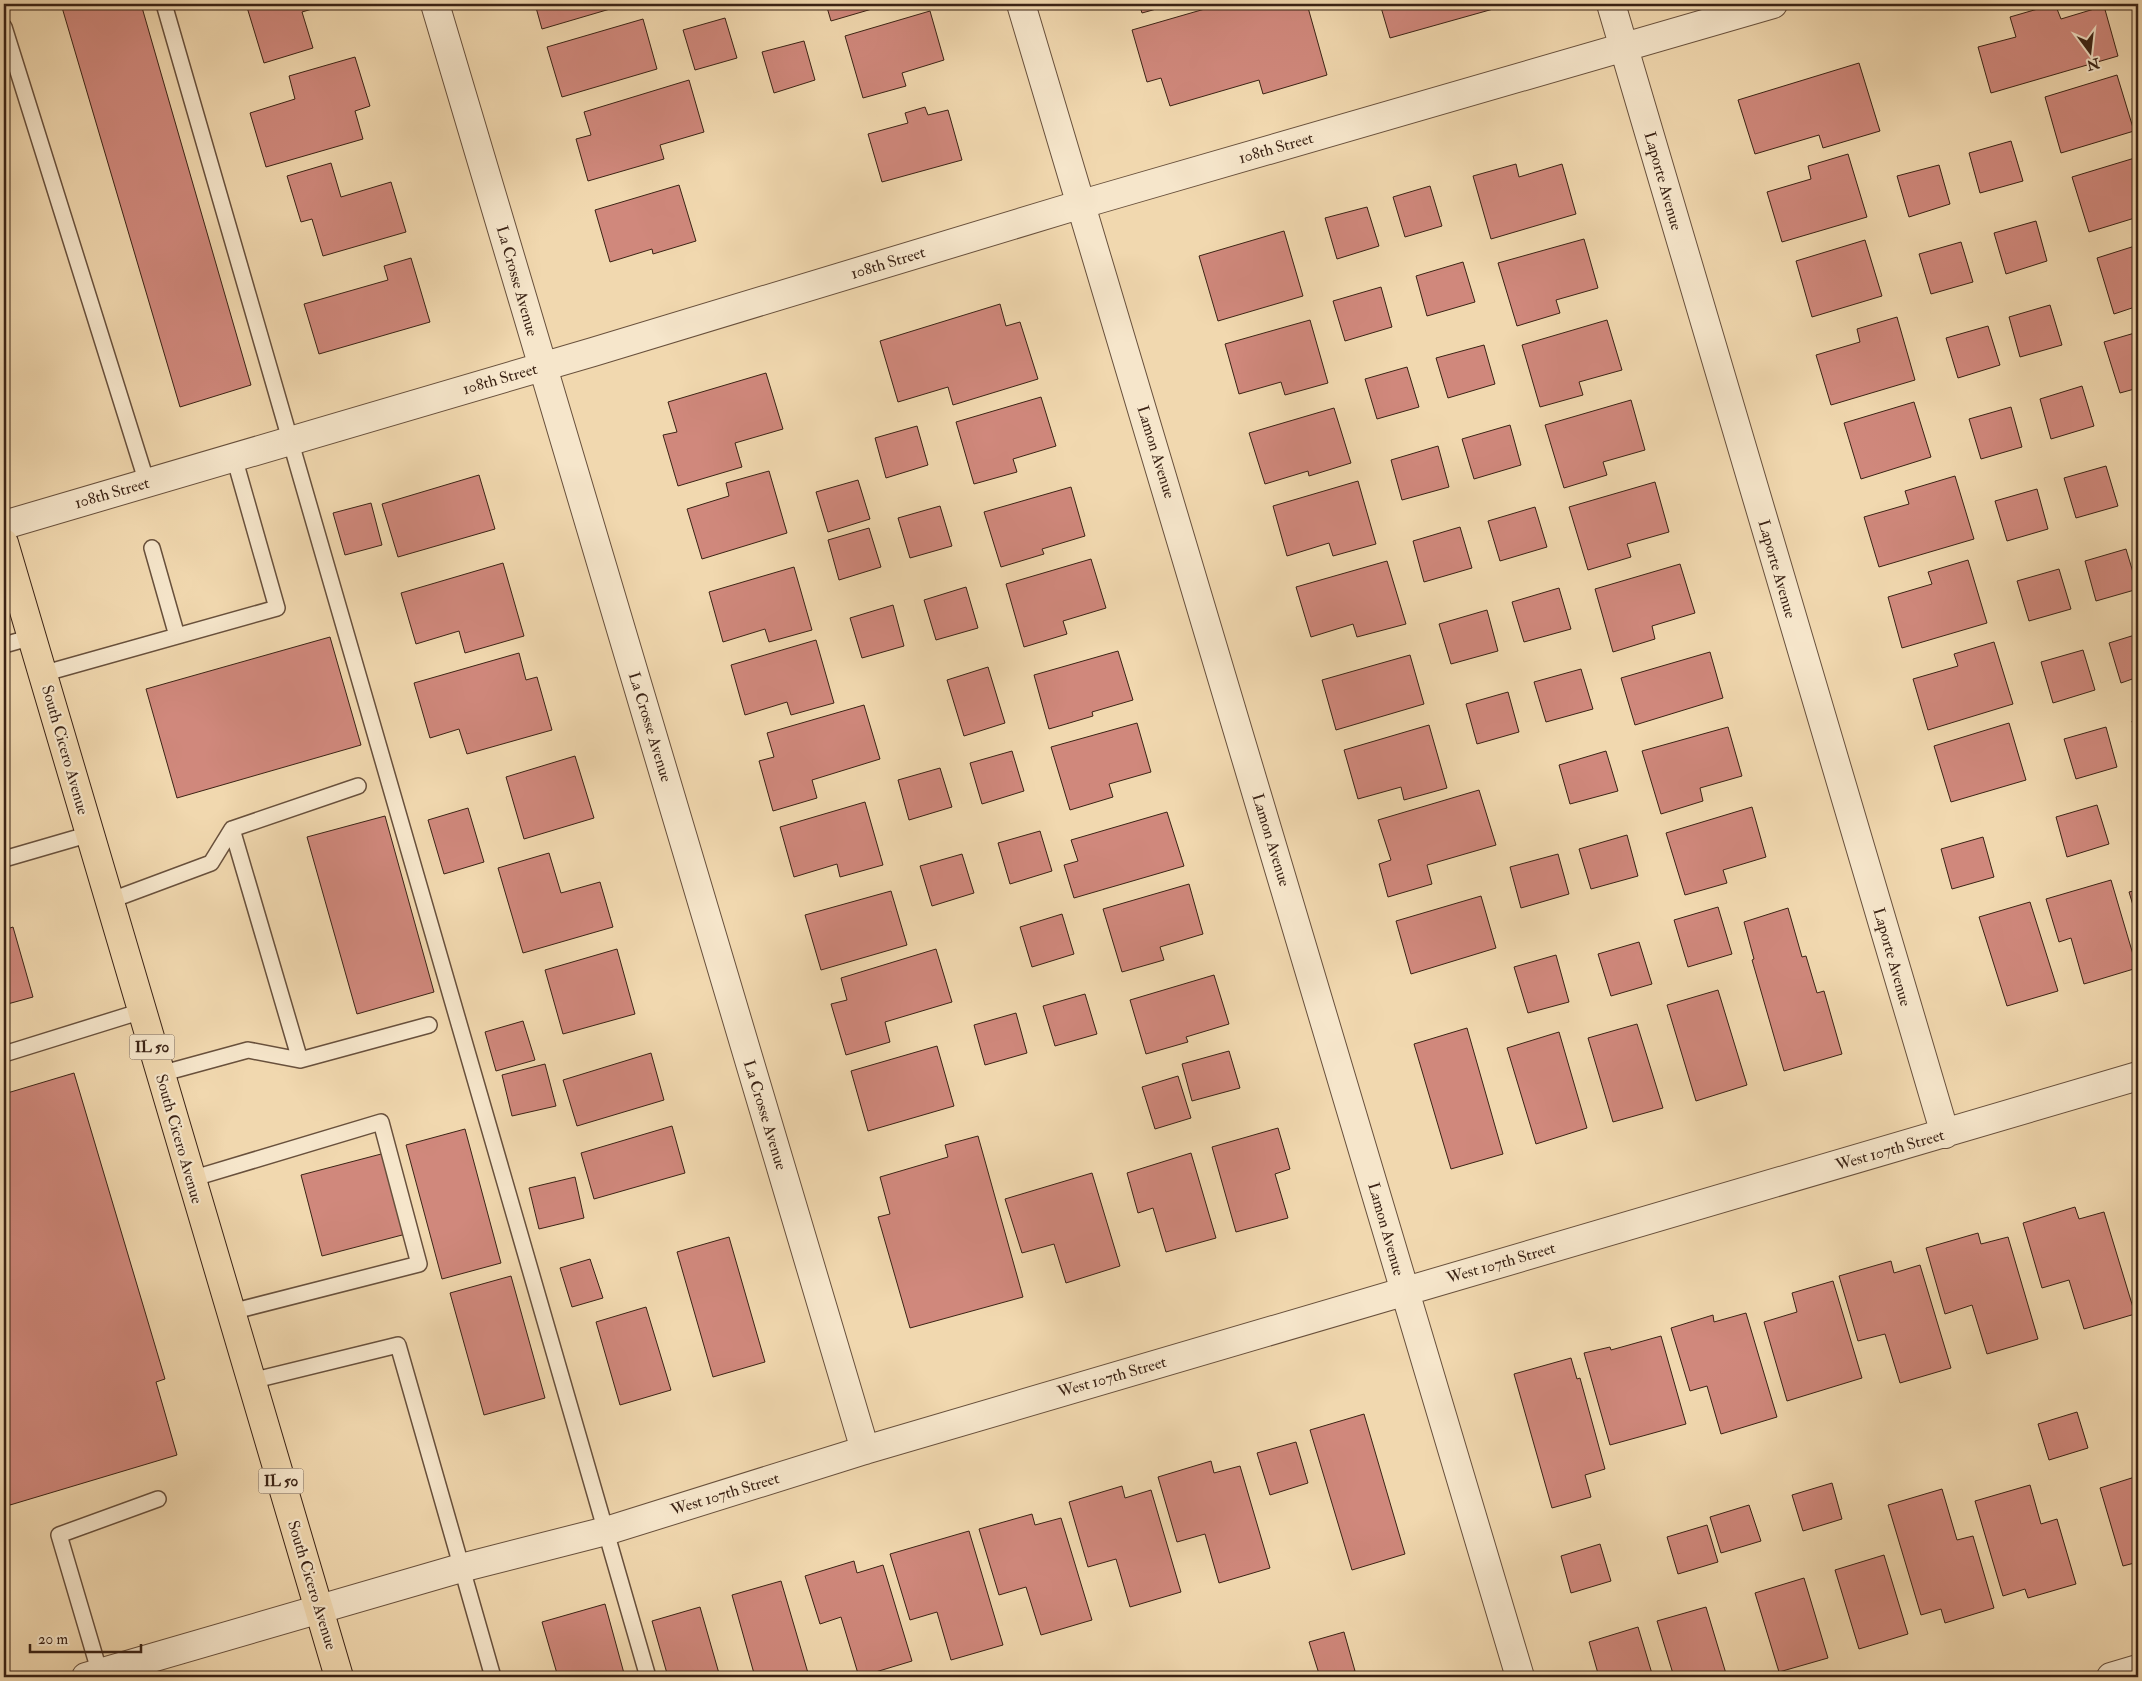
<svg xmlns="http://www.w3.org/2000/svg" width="2142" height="1681" viewBox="0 0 2142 1681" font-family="'IM FELL Double Pica',serif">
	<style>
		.building { fill: #d0887c; stroke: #3b2315 }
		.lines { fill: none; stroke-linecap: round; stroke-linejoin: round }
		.lane-casing { stroke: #68503c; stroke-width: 18 }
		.street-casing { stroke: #68503c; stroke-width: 30 }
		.primary-casing { stroke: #3b2315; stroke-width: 30 }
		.lane { stroke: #f6e6cb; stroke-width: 15 }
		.street { stroke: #f6e6cb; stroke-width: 28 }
		.primary { stroke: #f1d8af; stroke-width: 28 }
		.labels { text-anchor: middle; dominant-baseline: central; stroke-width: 4.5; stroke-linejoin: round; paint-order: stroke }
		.shield { fill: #f6e6cb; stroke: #735e4c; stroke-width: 1 }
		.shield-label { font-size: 15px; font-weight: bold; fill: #3b2315 }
		.street-label { font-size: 16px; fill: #3b2315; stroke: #f6e6cb }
	</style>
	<rect width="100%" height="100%" fill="#f1d8af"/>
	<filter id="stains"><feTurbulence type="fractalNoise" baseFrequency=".004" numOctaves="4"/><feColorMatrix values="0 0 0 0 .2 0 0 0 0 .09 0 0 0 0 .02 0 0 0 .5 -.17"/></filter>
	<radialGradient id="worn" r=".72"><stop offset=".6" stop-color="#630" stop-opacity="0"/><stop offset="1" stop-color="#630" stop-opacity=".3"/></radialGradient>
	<path class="building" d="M61,4H141L251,385L180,407Z
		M246,4H329L302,12L313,48L264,63Z
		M535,4H627L542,29Z
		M749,4H766L750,8Z
		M826,4H889L831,21Z
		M1139,4H1174L1142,13Z
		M1222,4H1307L1327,75L1263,94L1259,80L1170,106L1161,78L1147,82L1132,30Z
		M1380,4H1511L1390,38Z
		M2055,4L2061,19L2104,6L2118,56L1991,93L1978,47L2016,37L2010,17Z
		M930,11L944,60L902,73L906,86L863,98L845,36Z
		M725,18L737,58L695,70L683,30Z
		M643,19L657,69L562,97L547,47Z
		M804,41L815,80L774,93L762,52Z
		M355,57L370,106L355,111L363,139L266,167L250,113L295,99L289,76Z
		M1859,63L1880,131L1823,148L1819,135L1755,154L1738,100Z
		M2117,75L2134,131L2061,153L2045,97Z
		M689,80L704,132L660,145L664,159L588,181L576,139L591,135L584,112Z
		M925,107L928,115L948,110L962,160L882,182L868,134L908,123L905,113Z
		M2011,141L2023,181L1980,193L1969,153Z
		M1848,154L1867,217L1782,242L1767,192L1811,179L1808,166Z
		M2138,157V217L2089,232L2072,177Z
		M331,163L341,197L391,182L406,232L323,256L312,219L301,222L287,176Z
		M1516,164L1519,177L1562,164L1576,214L1491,239L1473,176Z
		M1939,165L1950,204L1909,217L1897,176Z
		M679,185L696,241L653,254L652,249L610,262L595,210Z
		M1430,186L1442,226L1405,237L1393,197Z
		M1367,207L1379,246L1337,259L1325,218Z
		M2036,221L2047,261L2006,274L1994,233Z
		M1284,231L1303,296L1218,321L1199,256Z
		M1584,239L1598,288L1556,300L1560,313L1517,326L1498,263Z
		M1865,240L1882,296L1812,317L1796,261Z
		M1961,242L1973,282L1931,294L1919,254Z
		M2138,245V306L2114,314L2097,258Z
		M411,258L430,322L319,354L304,304L388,280L384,266Z
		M1463,262L1475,302L1427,316L1416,276Z
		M1381,287L1392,327L1345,341L1333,301Z
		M1000,304L1006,326L1020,322L1038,379L953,405L948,387L898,402L880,341Z
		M2050,305L2062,345L2020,357L2009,317Z
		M1897,317L1915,380L1831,405L1816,355L1860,342L1857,329Z
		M1310,320L1328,383L1285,395L1281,382L1239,394L1225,344Z
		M1607,320L1622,370L1579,382L1583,395L1540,407L1522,345Z
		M1988,326L2000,365L1958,378L1946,338Z
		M2138,332V388L2120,393L2104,342Z
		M1484,345L1495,384L1448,398L1436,358Z
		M1407,367L1419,407L1377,419L1365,379Z
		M766,373L783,429L735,443L742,467L678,486L663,435L677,432L668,402Z
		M2082,386L2094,426L2051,439L2040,399Z
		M1041,397L1056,446L1013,459L1017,472L974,484L956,422Z
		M1631,400L1645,450L1603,462L1607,475L1564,488L1545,425Z
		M1914,402L1931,457L1861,479L1844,423Z
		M2011,407L2022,447L1981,459L1969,419Z
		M1334,408L1351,463L1309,476L1308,471L1265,484L1249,433Z
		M1510,425L1521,465L1474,479L1462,439Z
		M917,426L928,465L886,478L875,438Z
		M1438,446L1449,487L1402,500L1391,460Z
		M2106,466L2118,506L2076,518L2064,478Z
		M769,471L787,533L702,559L687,509L729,496L726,483Z
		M479,475L495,529L398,557L382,504Z
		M1955,476L1974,539L1879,567L1864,517L1909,504L1905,491Z
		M858,480L870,519L828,532L816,492Z
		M1358,481L1376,544L1333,556L1329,543L1287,556L1273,506Z
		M1655,482L1669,532L1627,544L1631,557L1588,570L1569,507Z
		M1071,487L1085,536L1042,549L1044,554L1001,567L984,512Z
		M2037,489L2048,529L2007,541L1995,501Z
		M371,503L382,545L345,555L333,513Z
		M940,506L952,546L910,558L898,518Z
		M1535,507L1547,547L1500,561L1488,521Z
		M1460,527L1472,568L1424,582L1413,541Z
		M869,528L881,567L839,580L828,540Z
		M2126,549L2138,589L2096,601L2085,561Z
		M1091,559L1106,608L1063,621L1067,634L1024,647L1006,584Z
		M1968,560L1987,623L1902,648L1888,597L1932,584L1928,572Z
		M1387,561L1406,624L1357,637L1353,624L1311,637L1296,587Z
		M503,563L524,636L465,653L459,631L416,644L401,593Z
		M1680,564L1695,613L1652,626L1655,639L1613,652L1595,589Z
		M794,567L812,630L769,642L765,629L723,642L709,592Z
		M2059,569L2071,609L2029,621L2017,581Z
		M966,587L978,628L936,640L924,600Z
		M1559,588L1571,629L1524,642L1512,602Z
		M893,605L904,646L862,658L850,618Z
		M1487,610L1498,651L1451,664L1439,624Z
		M2138,634V677L2121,683L2109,643Z
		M330,637L361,745L177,798L146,689Z
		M816,640L834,703L791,715L787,702L745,715L731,665Z
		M1994,642L2013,704L1928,730L1913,679L1958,666L1954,654Z
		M2083,650L2095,690L2053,703L2041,662Z
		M1118,651L1133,700L1092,712L1093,716L1049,729L1034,675Z
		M1710,652L1723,698L1635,725L1621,678Z
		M519,653L526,680L537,677L552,730L467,754L459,729L430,738L414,683Z
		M1410,655L1424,704L1336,730L1322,680Z
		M988,667L1005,723L964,736L947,680Z
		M1581,669L1593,709L1546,722L1534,682Z
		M1508,692L1519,732L1477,744L1466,704Z
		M864,705L880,759L812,780L817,798L773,811L759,761L774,757L767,733Z
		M2138,719V743L2132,721Z
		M1137,723L1151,772L1109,784L1113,797L1070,810L1051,747Z
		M2009,723L2026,780L1951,802L1934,746Z
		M1429,725L1447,788L1404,800L1401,787L1358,799L1344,750Z
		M1728,727L1742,776L1700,788L1703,801L1661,814L1642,751Z
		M2106,727L2117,767L2076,779L2064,739Z
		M1012,751L1024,791L982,804L970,763Z
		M1606,751L1618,791L1570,804L1559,765Z
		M575,756L594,818L524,839L506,777Z
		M940,768L952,807L909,820L898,780Z
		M1479,790L1496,845L1427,865L1432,884L1388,897L1379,864L1391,860L1378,820Z
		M865,802L883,865L840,877L837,864L794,877L780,827Z
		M2097,805L2109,844L2067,857L2056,817Z
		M1752,807L1766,857L1723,870L1727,883L1685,895L1666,833Z
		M468,808L484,862L444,874L428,820Z
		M1167,812L1184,866L1074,898L1064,865L1078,861L1071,840Z
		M385,816L434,992L357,1014L307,837Z
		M1040,831L1052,871L1010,884L998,843Z
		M1627,835L1638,876L1591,889L1579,849Z
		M1983,837L1994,877L1952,889L1941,849Z
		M549,853L561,893L600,882L613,927L523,953L498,868Z
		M962,854L974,893L932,906L920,866Z
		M1558,854L1569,894L1521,908L1510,867Z
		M2111,880L2137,968L2084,984L2071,938L2059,942L2046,899Z
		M1189,884L1203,934L1160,947L1164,960L1122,972L1103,909Z
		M2138,890V922L2129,892Z
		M891,891L907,945L821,970L805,915Z
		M1481,896L1496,948L1411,974L1396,921Z
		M2030,902L2058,991L2007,1006L1979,917Z
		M1718,907L1732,954L1688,967L1674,920Z
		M1788,908L1802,957L1806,956L1817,993L1824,991L1842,1054L1784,1071L1752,960L1754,959L1744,922Z
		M1062,914L1074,954L1032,967L1020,927Z
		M13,927L33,997L4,1005V930Z
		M1639,942L1652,984L1611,996L1598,954Z
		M617,949L635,1014L563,1034L545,970Z
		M936,949L952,1002L885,1022L890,1042L846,1055L831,1004L847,1000L841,978Z
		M1556,955L1569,1002L1528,1013L1514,967Z
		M1214,975L1229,1024L1186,1037L1188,1042L1146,1054L1130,1000Z
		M1718,990L1747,1085L1696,1101L1667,1005Z
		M1085,994L1097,1034L1055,1046L1043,1006Z
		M1016,1013L1027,1053L985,1065L974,1025Z
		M523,1021L535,1060L496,1071L485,1032Z
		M1637,1024L1663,1108L1613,1122L1588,1038Z
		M1467,1028L1503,1154L1451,1169L1414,1044Z
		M1559,1032L1587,1128L1536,1144L1507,1048Z
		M937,1046L954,1106L868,1131L851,1071Z
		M1229,1051L1240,1088L1192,1101L1182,1064Z
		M651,1053L664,1100L577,1126L563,1080Z
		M545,1064L556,1106L512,1116L502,1075Z
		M74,1073L165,1379L156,1382L177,1455L10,1505L4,1485V1094Z
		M1178,1076L1191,1118L1155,1129L1142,1087Z
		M672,1126L685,1173L594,1199L581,1153Z
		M1278,1128L1290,1169L1275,1174L1288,1218L1236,1232L1212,1147Z
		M465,1129L501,1263L442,1279L406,1145Z
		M978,1136L1023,1297L910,1328L878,1217L890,1214L880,1177L948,1157L945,1145Z
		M385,1153L406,1234L322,1256L301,1175Z
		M1191,1153L1216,1238L1166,1252L1153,1208L1138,1213L1127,1173Z
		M1092,1173L1120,1266L1066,1283L1054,1244L1022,1253L1005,1199Z
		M575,1177L584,1218L539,1229L529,1188Z
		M2075,1207L2079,1219L2104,1212L2135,1314L2084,1329L2069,1280L2042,1288L2023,1223Z
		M1978,1233L1981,1244L2008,1237L2038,1339L1987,1354L1972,1305L1945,1314L1926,1248Z
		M729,1237L765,1362L713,1377L677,1252Z
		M590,1259L603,1298L572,1307L560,1268Z
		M1891,1261L1894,1273L1920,1265L1951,1368L1900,1383L1885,1334L1858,1341L1839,1276Z
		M511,1276L545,1398L484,1415L450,1293Z
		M1833,1281L1862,1378L1787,1401L1764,1322L1797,1312L1792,1293Z
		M646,1307L671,1390L620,1405L596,1322Z
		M1746,1313L1777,1417L1721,1434L1707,1386L1690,1391L1671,1328L1713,1315L1714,1322Z
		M1661,1336L1686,1424L1610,1445L1584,1353L1610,1347L1611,1350Z
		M1571,1358L1577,1379L1580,1378L1605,1469L1585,1475L1591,1497L1552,1508L1514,1374Z
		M2077,1412L2088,1448L2049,1460L2038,1424Z
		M1364,1414L1405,1554L1352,1570L1310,1430Z
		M1296,1442L1308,1483L1270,1495L1257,1453Z
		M1211,1461L1214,1473L1240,1466L1270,1568L1219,1583L1205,1534L1177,1542L1158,1477Z
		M2138,1476V1562L2123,1566L2100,1488Z
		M1832,1483L1842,1519L1803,1531L1792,1495Z
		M2030,1485L2041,1524L2057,1519L2076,1584L2028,1598L2025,1589L2003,1596L1975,1501Z
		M1122,1486L1125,1498L1151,1490L1181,1592L1130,1607L1116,1559L1088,1567L1069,1502Z
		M1942,1489L1957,1540L1973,1536L1994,1608L1945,1623L1941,1609L1921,1615L1888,1505Z
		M1749,1505L1761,1541L1721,1553L1710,1517Z
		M1032,1514L1035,1525L1061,1518L1092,1620L1041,1635L1026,1587L999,1595L979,1529Z
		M1707,1525L1718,1562L1678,1574L1667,1537Z
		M969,1531L1003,1645L951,1660L937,1612L910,1620L890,1554Z
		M1600,1544L1611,1581L1571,1593L1561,1556Z
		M1884,1555L1908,1634L1859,1649L1835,1570Z
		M854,1561L857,1573L883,1565L912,1661L859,1677L841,1617L820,1624L805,1576Z
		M1804,1578L1828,1658L1779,1672L1755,1593Z
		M781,1581L808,1673L794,1677H755L732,1595Z
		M605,1604L625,1677H558L542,1622Z
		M700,1607L720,1677H668L652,1621Z
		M1706,1607L1727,1677H1674L1657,1621Z
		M1638,1627L1653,1677H1599L1589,1642Z
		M1344,1632L1355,1671L1331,1677H1320L1309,1642Z"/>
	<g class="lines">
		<g class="lane-casing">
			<path id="lane" d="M164,4L648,1677
				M4,27L147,483
				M152,548L177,636
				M4,645L32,637
				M42,674L277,608L234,457
				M232,829L300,1060
				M4,859L90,834
				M109,901L211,863L232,829L358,786
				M4,1054L142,1011
				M160,1074L248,1050L300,1060L429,1025
				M191,1179L381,1122L419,1264L231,1312
				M251,1381L398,1345L493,1677
				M101,1677L59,1535L158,1499"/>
		</g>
		<g class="street-casing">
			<path id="street" d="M435,4L865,1450
				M1021,4L1520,1677
				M1611,4L1945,1134
				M4,525L593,352L1082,204L1773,4
				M86,1677L461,1568L606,1531L865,1450L2138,1076
				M2111,1677L2138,1669"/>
		</g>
		<g class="primary-casing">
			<path id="primary" d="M4,543L339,1677"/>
		</g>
		<use href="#lane" class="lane"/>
		<use href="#street" class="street"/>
		<use href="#primary" class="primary"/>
	</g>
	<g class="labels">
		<g class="shield">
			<rect x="129.5" y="1034.5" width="45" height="25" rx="4"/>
			<rect x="258.5" y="1468.5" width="45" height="25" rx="4"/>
		</g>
		<g class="shield-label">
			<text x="152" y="1047">IL 50</text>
			<text x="281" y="1481">IL 50</text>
		</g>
		<g class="street-label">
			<text transform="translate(1276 148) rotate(-16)">108th Street</text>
			<text transform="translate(1663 181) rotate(74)">Laporte Avenue</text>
			<text transform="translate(888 263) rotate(-17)">108th Street</text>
			<text transform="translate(517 281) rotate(74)">La Crosse Avenue</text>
			<text transform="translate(500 379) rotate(-16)">108th Street</text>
			<text transform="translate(1156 452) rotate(73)">Lamon Avenue</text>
			<text transform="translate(112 493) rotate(-16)">108th Street</text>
			<text transform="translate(1777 569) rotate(74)">Laporte Avenue</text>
			<text transform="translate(650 727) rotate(73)">La Crosse Avenue</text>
			<text transform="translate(65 750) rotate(74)">South Cicero Avenue</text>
			<text transform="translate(1271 840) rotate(73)">Lamon Avenue</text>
			<text transform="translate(1892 957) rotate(74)">Laporte Avenue</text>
			<text transform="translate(765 1115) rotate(73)">La Crosse Avenue</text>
			<text transform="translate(179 1139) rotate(74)">South Cicero Avenue</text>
			<text transform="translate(1890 1150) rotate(-16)">West 107th Street</text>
			<text transform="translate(1386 1229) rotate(74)">Lamon Avenue</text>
			<text transform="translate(1501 1263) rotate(-16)">West 107th Street</text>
			<text transform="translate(1112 1377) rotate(-16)">West 107th Street</text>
			<text transform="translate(725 1494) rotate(-17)">West 107th Street</text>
			<text transform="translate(312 1585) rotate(73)">South Cicero Avenue</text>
		</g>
	</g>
	<rect width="2142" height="1681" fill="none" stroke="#f1d8af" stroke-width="20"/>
	<rect x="5" y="5" width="2132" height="1671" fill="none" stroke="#3b2315" stroke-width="2.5"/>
	<rect x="10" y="10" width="2122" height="1661" fill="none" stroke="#3b2315"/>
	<g transform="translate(2090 52) rotate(165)" stroke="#f6e6cb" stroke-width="4" paint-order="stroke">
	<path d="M0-4L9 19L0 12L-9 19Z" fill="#3b2315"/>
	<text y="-8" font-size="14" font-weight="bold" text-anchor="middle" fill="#3b2315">N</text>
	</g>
	<path d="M30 1644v8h111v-8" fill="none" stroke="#3b2315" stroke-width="2.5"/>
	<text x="38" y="1644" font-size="15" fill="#3b2315" stroke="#f6e6cb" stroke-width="4" paint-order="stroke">20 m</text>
	<rect width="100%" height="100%" filter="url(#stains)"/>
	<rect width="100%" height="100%" fill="url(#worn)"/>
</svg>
